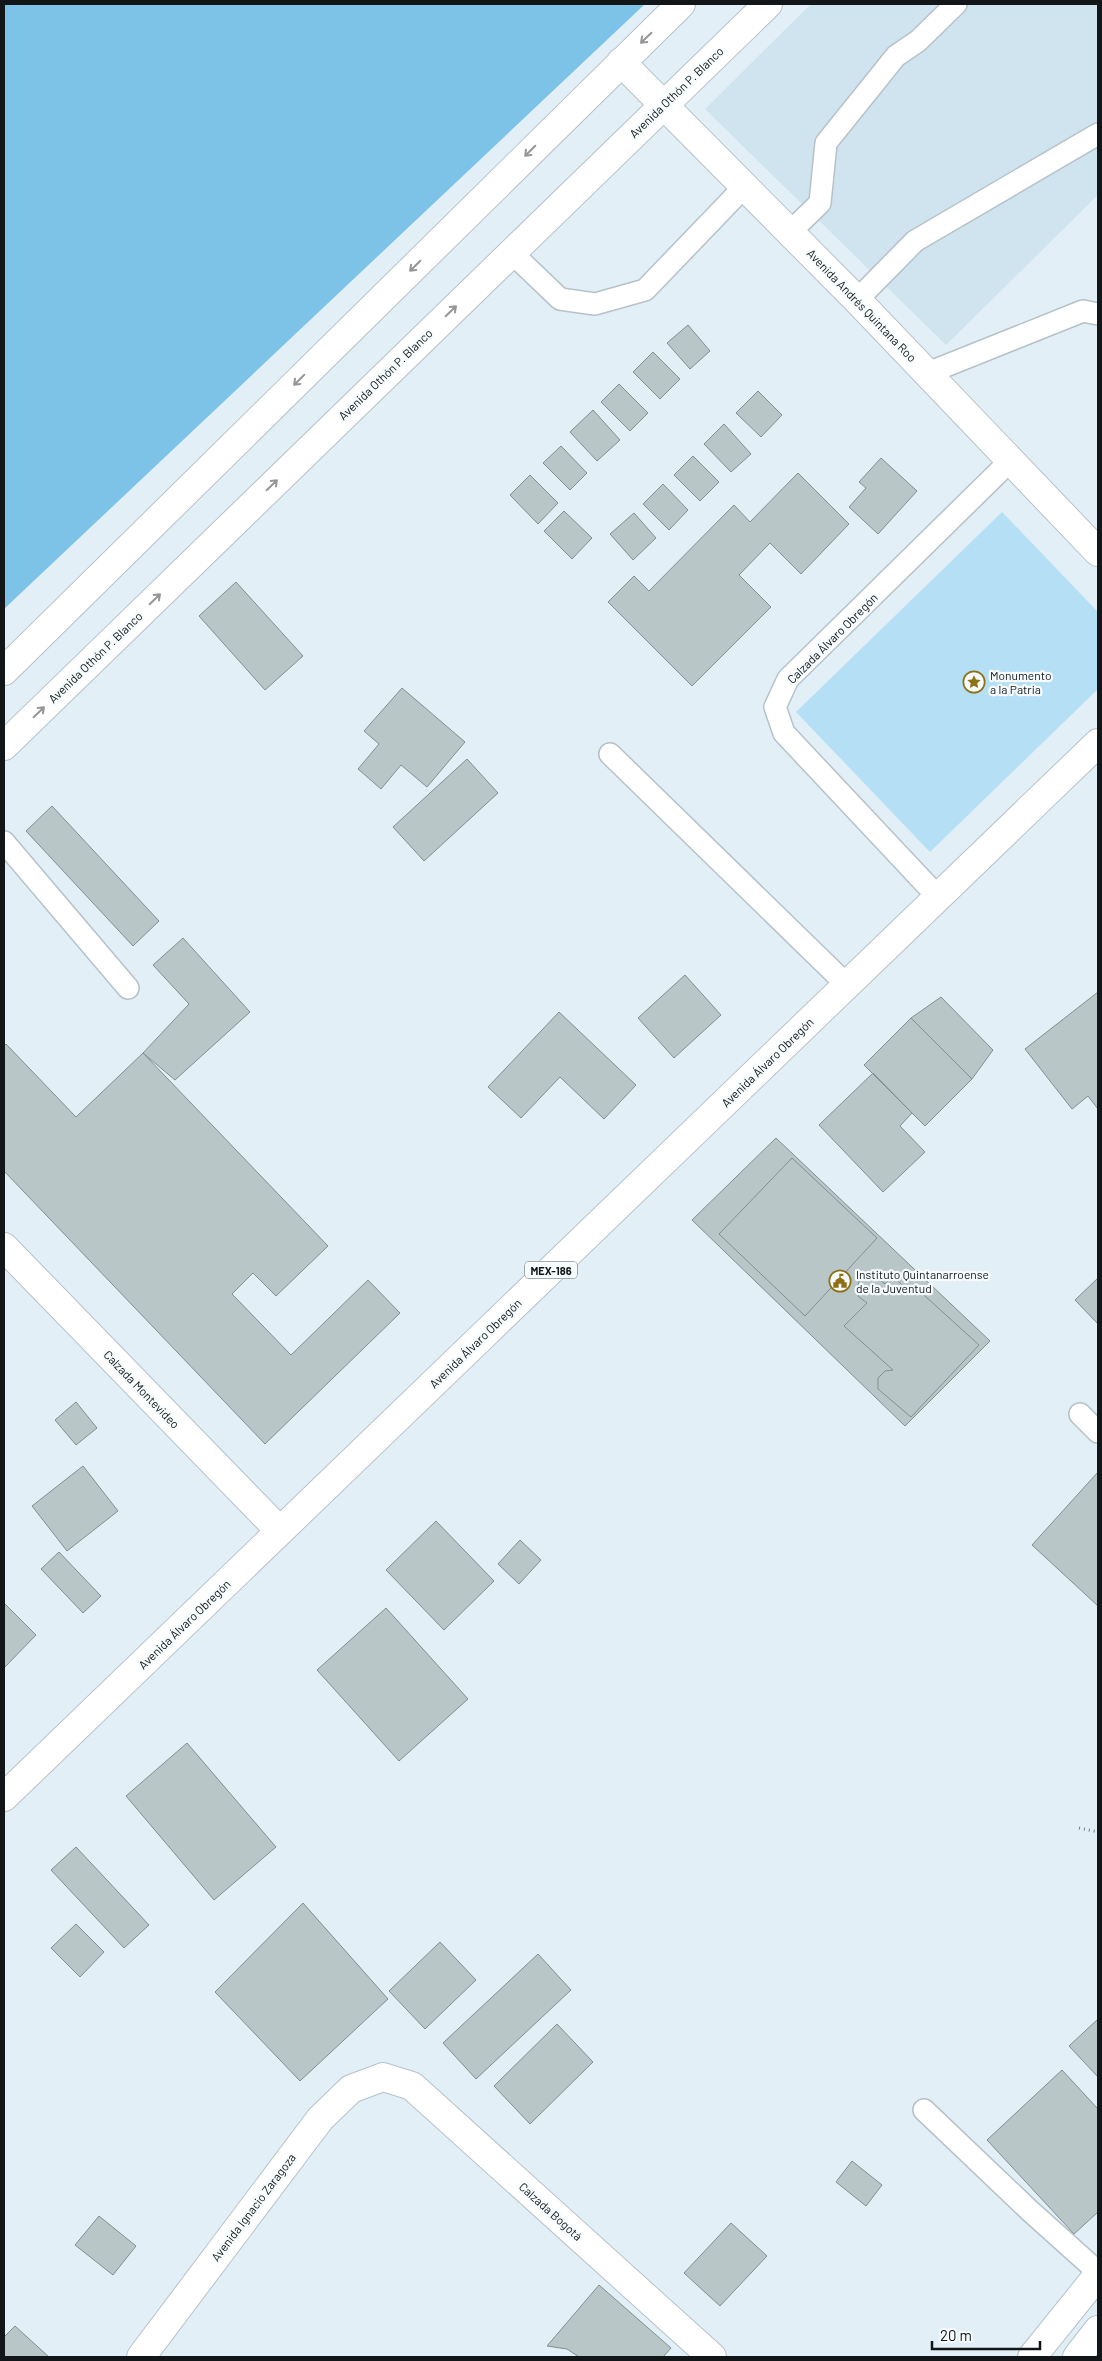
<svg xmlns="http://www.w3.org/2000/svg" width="1102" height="2361" viewBox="0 0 1102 2361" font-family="Barlow,sans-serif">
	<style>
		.built { fill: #d0e4ef }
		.green { fill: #b5dff5 }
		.forest { fill: #7cc3e7 }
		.building { fill: #b8c6c7; stroke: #818f90 }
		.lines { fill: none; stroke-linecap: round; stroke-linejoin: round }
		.lane-casing { stroke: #b6c2c9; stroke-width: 24 }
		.street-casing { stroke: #b6c2c9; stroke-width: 30 }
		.primary-casing { stroke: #b6c2c9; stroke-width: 30 }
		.path { stroke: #777f84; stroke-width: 3; stroke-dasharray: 1 4; stroke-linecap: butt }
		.lane { stroke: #fff; stroke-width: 21 }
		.street { stroke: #fff; stroke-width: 28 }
		.primary { stroke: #fff; stroke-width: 28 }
		.oneway { stroke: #949697 }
		.labels { text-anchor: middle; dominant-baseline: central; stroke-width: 4.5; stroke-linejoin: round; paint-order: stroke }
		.shield { fill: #f6fbfd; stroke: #565b5d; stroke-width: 1 }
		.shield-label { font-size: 11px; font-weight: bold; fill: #121618 }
		.street-label { font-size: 12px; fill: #121618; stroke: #f6fbfd }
		.poi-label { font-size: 12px; fill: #121618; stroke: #f6fbfd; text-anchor: start }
	</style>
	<rect width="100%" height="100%" fill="#e2eff6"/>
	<path class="built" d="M811,4H1098V195L946,345L705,109Z"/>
	<path class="green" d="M1002,512L1098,612V689L930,852L796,712Z"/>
	<path class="forest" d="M4,4H645L4,609Z"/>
	<path class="building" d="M688,325L710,351L690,369L667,343Z
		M653,352L680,379L660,399L633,372Z
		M619,384L648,413L630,431L601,402Z
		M758,391L782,415L761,437L736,413Z
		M593,410L620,440L597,461L570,432Z
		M724,424L751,454L731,472L704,444Z
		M561,446L587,473L570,490L543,463Z
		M693,456L719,482L700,501L674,475Z
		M881,458L917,491L878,534L849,507L866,488L859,482Z
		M798,473L849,524L801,574L770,543L739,575L771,607L692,686L608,602L634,576L649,591L734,505L750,522Z
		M530,475L558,503L538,524L510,495Z
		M663,484L688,510L669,530L643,504Z
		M564,511L592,538L572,559L544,531Z
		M634,513L656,538L633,560L610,534Z
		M236,582L303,656L265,690L199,616Z
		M402,688L465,742L427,787L401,765L381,789L358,769L379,744L364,731Z
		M467,759L498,793L424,861L393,827Z
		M52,806L159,921L133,946L26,831Z
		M183,938L250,1012L175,1080L143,1053L189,1004L153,965Z
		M685,975L721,1015L674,1058L638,1018Z
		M1098,992V1109L1088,1096L1072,1109L1025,1049Z
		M941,997L993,1050L972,1079L911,1018Z
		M559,1012L636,1085L604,1119L560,1077L521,1118L488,1087Z
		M911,1018L972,1079L925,1126L864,1065Z
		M6,1044L76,1117L143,1053L328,1246L276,1296L253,1273L232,1294L291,1355L368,1280L400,1313L265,1444L4,1171V1046Z
		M873,1073L912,1113L900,1126L925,1152L883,1192L819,1125Z
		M776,1138L990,1341L905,1426L692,1220Z
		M792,1158L877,1238L805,1316L719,1234Z
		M867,1275L877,1278L885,1284L893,1276L907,1290L914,1286L979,1345L911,1417L878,1389V1378L885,1371L893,1370L844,1326L867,1303L859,1297L856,1290L860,1279Z
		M1098,1278V1324L1075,1300Z
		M76,1402L97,1428L76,1445L55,1420Z
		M83,1466L118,1511L67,1551L32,1506Z
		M1098,1472V1606L1032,1545Z
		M436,1521L494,1581L444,1630L386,1570Z
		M520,1540L541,1560L519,1584L498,1564Z
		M59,1552L101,1596L83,1613L41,1569Z
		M4,1603L36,1635L4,1668Z
		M386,1608L468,1699L399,1761L317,1670Z
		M187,1743L276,1847L214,1900L126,1796Z
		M76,1847L149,1925L124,1948L51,1870Z
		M303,1903L388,1999L300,2081L215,1992Z
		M76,1924L104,1952L80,1977L51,1948Z
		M440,1942L476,1980L425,2029L389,1991Z
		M538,1954L571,1990L476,2079L443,2043Z
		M1098,2019V2077L1069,2046Z
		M557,2024L593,2062L530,2124L494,2086Z
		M1062,2070L1098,2109V2212L1074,2234L987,2140Z
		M852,2161L882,2185L866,2206L836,2182Z
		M99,2216L136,2246L113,2275L75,2245Z
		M731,2223L767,2256L720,2306L684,2273Z
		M599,2285L671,2348L663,2357H579L567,2349L547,2346Z
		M15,2326L49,2357H4V2337Z"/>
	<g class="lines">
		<g class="lane-casing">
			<path id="lane" d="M790,232L820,203L826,143L896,56L918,41L956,4
				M511,252L560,299L595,304L645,290L745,186
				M857,300L915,241L1098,134
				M928,373L1083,311L1098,314
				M610,754L847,985
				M4,842L128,988
				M938,897L784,733L775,707L788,679L1011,460
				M1080,1414L1098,1432
				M924,2110L1029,2210L1098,2272"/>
		</g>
		<g class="street-casing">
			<path id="street" d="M621,62L857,300L1098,552
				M4,671L681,4
				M4,746L768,4
				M4,1247L280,1531
				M141,2357L320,2119L351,2089L383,2077L412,2086L712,2357
				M1032,2357L1098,2275
				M1077,2357L1098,2330"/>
		</g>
		<g class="primary-casing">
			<path id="primary" d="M4,1797L1098,743"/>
		</g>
		<path class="path" d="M1079,1828L1098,1832"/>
		<use href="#lane" class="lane"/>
		<use href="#street" class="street"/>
		<use href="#primary" class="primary"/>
	</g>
	<defs><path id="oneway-shaft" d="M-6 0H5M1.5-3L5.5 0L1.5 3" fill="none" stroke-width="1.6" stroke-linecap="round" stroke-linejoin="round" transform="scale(1.25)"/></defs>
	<g class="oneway">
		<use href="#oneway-shaft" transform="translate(646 38) rotate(136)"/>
		<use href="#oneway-shaft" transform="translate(530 151) rotate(135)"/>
		<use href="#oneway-shaft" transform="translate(415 266) rotate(135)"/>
		<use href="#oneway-shaft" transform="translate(451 311) rotate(-44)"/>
		<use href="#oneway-shaft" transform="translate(299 380) rotate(135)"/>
		<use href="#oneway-shaft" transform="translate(272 485) rotate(-44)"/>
		<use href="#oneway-shaft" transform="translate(155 599) rotate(-44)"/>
		<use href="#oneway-shaft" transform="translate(39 712) rotate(-44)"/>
	</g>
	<defs>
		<g id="sight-ring" transform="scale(1.125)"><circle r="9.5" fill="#f6fbfd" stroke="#8d7114" stroke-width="1.5"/><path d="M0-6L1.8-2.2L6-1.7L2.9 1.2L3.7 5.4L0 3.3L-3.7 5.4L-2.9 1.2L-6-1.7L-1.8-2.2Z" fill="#8d7114"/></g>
		<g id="civic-ring" transform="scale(1.125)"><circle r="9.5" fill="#f6fbfd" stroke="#8d7114" stroke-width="1.5"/><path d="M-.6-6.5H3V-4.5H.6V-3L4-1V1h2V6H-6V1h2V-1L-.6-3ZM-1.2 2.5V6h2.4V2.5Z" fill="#8d7114"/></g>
	</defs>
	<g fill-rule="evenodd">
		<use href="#sight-ring" x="974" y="682"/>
		<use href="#civic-ring" x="840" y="1281"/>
	</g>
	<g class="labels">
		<rect class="shield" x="525" y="1261.5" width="52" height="17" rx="4"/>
		<g class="shield-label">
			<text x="551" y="1270">MEX-186</text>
		</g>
		<g class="street-label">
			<text transform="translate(676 92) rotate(-44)">Avenida Othón P. Blanco</text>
			<text transform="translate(862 305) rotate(46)">Avenida Andrés Quintana Roo</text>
			<text transform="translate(385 374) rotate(-44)">Avenida Othón P. Blanco</text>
			<text transform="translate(832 638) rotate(-45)">Calzada Álvaro Obregón</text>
			<text transform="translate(95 657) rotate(-44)">Avenida Othón P. Blanco</text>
			<text transform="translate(767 1062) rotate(-44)">Avenida Álvaro Obregón</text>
			<text transform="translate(475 1343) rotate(-44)">Avenida Álvaro Obregón</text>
			<text transform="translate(142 1389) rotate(46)">Calzada Montevideo</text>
			<text transform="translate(184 1624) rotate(-44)">Avenida Álvaro Obregón</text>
			<text transform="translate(253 2207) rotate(-53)">Avenida Ignacio Zaragoza</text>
			<text transform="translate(551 2211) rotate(42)">Calzada Bogotá</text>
		</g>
		<g class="poi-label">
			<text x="990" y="675">Monumento<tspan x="990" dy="14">a la Patria</tspan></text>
			<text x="856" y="1274">Instituto Quintanarroense<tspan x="856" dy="14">de la Juventud</tspan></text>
		</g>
	</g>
	<rect width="1102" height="2361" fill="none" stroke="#121618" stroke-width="10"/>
	<path d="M932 2341v8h108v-8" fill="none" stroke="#121618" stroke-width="2.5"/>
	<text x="940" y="2341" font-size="15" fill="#121618" stroke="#f6fbfd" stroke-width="4" paint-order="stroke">20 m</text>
</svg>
